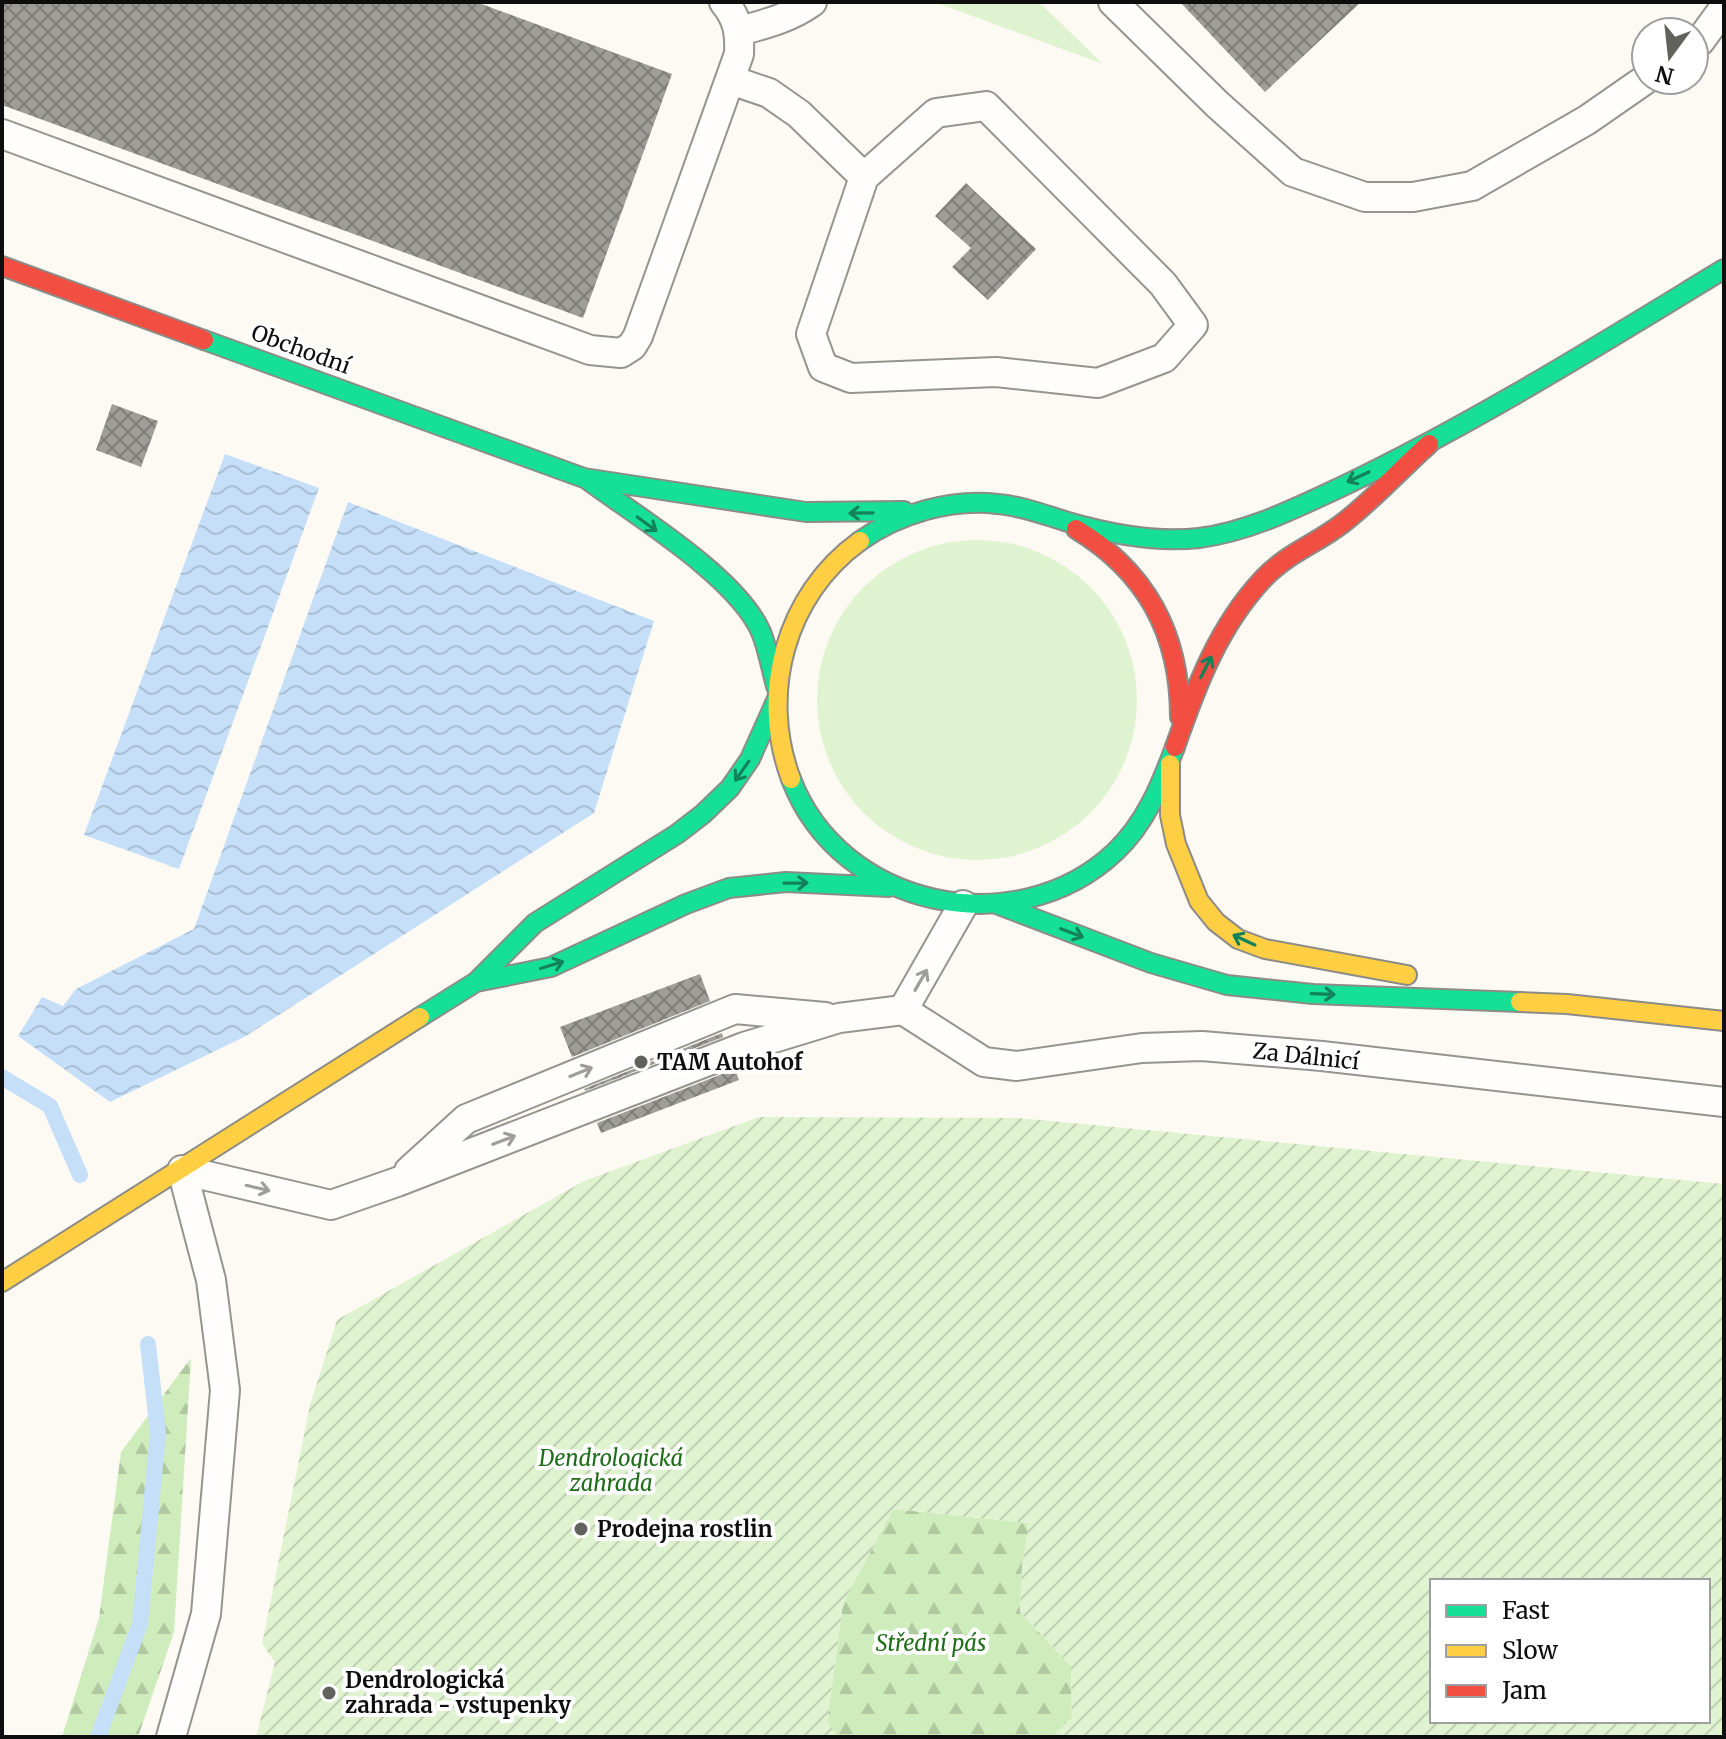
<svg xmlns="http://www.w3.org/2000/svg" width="1726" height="1739" viewBox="0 0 1726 1739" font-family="Merriweather,serif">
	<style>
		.grass { fill: #e0f3d0 }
		.forest { fill: url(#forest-firs) }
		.garden { fill: url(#garden-furrows); fill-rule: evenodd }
		.water { fill: url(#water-waves) }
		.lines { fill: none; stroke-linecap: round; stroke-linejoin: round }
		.stream { stroke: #c5dff9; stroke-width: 16 }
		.building { fill: url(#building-cross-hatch) }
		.lane-casing { stroke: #959491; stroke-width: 32 }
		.fast-casing { stroke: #8c8b87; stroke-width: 22 }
		.slow-casing { stroke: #8c8b87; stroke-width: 22 }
		.jam-casing { stroke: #8c8b87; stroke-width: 22 }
		.lane { stroke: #fffefd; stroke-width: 28 }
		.fast { stroke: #16e098; stroke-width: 18 }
		.slow { stroke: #ffcf43; stroke-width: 18 }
		.jam { stroke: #f24e42; stroke-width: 18 }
		.oneway { stroke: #12825a }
		.oneway2 { stroke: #9f9e9d }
		.poi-dot { fill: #61615e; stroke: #fff; stroke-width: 3 }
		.labels { text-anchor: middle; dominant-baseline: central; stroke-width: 8; stroke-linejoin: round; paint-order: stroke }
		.street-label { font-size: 22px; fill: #0e0e0e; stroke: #fff }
		.poi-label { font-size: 22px; font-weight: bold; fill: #0e0e0e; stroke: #fff; text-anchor: start }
		.park-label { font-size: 22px; font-style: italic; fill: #1d6d17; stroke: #fff }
	</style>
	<defs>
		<pattern id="forest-firs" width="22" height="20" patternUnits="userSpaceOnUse" patternTransform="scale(2)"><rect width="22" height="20" fill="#cfecbd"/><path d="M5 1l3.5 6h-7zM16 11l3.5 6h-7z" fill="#b1c9a1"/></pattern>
		<pattern id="garden-furrows" width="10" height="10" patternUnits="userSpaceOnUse" patternTransform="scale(2)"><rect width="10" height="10" fill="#e0f3d0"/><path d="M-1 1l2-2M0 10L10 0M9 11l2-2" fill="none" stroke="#bfcfb1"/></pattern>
		<pattern id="water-waves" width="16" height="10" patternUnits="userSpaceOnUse" patternTransform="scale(2)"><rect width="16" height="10" fill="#c5dff9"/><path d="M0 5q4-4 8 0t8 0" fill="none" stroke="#a8bed4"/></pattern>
		<pattern id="building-cross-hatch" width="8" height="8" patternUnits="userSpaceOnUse" patternTransform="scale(2)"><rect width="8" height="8" fill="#9f9d98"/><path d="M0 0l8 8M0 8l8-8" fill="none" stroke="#807e7a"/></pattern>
	</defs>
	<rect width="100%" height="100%" fill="#fcfaf2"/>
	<path class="grass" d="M934,2H1039L1103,64Z
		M817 700a160 160 0 1 1 320 0a160 160 0 1 1-320 0Z"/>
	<path class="forest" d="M191,1358L174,1632L138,1737H62L99,1618L121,1452Z
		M893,1509L1029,1523L1022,1567L1020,1612L1071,1666L1072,1718L1052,1737H838L827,1723L843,1603Z"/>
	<path class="garden" d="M759,1117L1018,1118L1724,1184V1737H1052L1072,1718L1071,1666L1020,1612L1022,1567L1029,1523L893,1509L843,1603L827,1722L838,1737H256L275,1662L262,1644L310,1405L337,1320L584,1181ZM1432,1581H1708V1721H1432Z"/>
	<path class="water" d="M225,454L319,488L179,869L84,835Z
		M348,502L654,621L594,813L246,1036L110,1102L18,1036L42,997L63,1006L76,989L194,929Z"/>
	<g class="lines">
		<path class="stream" d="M2,1077L50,1106L80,1175
			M98,1737L140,1624L158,1433L148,1344"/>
	</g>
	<path class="building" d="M2,2H476L672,74L583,318L2,105Z
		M1180,2H1361L1265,92Z
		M966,183L1036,249L988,300L952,267L971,248L935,216Z
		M112,404L158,421L141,467L96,450Z
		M700,974L710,1001L572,1057L560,1027Z
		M722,1033L723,1037L585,1091L584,1089Z
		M735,1069L739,1080L601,1133L597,1123Z"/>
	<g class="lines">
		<g class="lane-casing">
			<path id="lane" d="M1113,2L1217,104L1293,172L1365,197H1413L1472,186L1587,120L1646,79
				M740,31C765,24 790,18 812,2
				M1694,45L1700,41L1724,8
				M731,80L769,93L799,114L864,177L811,334L823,367L851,378L996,372L1098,383L1164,358L1193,325L1163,284L986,106L936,113L864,177
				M2,134L590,350L621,353L632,346L638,336L739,54C740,33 738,19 724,2
				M903,1010L984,1062L1017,1066L1142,1048L1202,1046L1322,1056L1724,1102
				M409,1171L466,1119L735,1009L825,1017
				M171,1737L206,1614L225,1390L211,1280L182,1170L331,1205L397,1182L744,1047L839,1018L903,1010L963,905"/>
		</g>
		<g class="fast-casing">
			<path id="fast" d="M204,340L584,478L806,512L904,511
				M589,481C638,517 737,577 761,632C768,649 771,668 776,686
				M860,541C898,514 951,498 998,504C1022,506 1045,515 1068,522C1110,534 1155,543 1199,538C1248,532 1296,508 1341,487C1473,424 1599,345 1724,269
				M791,779C840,908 1016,945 1115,852C1145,824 1161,785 1175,747
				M999,905L1151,963L1227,985L1313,994L1520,1002
				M476,982L551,967L686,904L729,888L786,882L889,887
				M420,1017L476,982L535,923L677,834L703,814L730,788L750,759L776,701"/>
		</g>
		<g class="slow-casing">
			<path id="slow" d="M1170,764V815L1176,844L1199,901L1216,922L1238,939L1265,949L1407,975
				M791,779C759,694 785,595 860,541
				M1520,1002L1567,1004L1724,1021
				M2,1282L420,1017"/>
		</g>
		<g class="jam-casing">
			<path id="jam" d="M2,266L204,340
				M1076,529C1147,572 1180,634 1180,717
				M1175,747C1196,687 1218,627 1263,579C1286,554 1316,544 1343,523C1374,499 1400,470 1429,444"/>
		</g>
		<use href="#lane" class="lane"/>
		<use href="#fast" class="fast"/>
		<use href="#slow" class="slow"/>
		<use href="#jam" class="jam"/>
	</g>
	<defs><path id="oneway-shaft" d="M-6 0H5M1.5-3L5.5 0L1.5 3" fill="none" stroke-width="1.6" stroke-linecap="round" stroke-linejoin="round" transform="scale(2)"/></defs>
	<g class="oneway">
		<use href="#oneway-shaft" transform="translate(1358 477) rotate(155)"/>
		<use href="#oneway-shaft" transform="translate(861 513) rotate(179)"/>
		<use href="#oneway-shaft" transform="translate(647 524) rotate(36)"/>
		<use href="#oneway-shaft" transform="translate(1206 667) rotate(-63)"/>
		<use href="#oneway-shaft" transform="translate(742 771) rotate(125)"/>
		<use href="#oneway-shaft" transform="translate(796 883) rotate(-1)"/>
		<use href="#oneway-shaft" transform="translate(1072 933) rotate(21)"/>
		<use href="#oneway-shaft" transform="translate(1244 940) rotate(-155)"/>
		<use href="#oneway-shaft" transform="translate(552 965) rotate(-17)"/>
		<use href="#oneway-shaft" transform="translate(1323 994) rotate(2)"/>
	</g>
	<g class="oneway2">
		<use href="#oneway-shaft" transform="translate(921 980) rotate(-60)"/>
		<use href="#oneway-shaft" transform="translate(581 1072) rotate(-22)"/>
		<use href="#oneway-shaft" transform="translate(504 1140) rotate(-21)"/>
		<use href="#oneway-shaft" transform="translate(258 1188) rotate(13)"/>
	</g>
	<g class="poi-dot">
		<circle cx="641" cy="1062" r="8"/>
		<circle cx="581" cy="1529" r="8"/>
		<circle cx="329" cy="1693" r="8"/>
	</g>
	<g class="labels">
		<g class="street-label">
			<text transform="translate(301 349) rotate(20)">Obchodní</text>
			<text transform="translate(1306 1056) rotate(6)">Za Dálnicí</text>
		</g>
		<g class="poi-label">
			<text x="657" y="1062">TAM Autohof</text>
			<text x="597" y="1529">Prodejna rostlin</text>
			<text x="345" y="1680">Dendrologická<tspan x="345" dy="25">zahrada - vstupenky</tspan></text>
		</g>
		<g class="park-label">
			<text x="611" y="1458">Dendrologická<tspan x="611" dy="25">zahrada</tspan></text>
			<text x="931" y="1643">Střední pás</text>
		</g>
	</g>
	<rect width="1726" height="1739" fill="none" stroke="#0e0e0e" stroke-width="8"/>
	<rect x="1430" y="1579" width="280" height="144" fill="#ffffff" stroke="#9f9f9f" stroke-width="2"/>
	<rect x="1446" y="1605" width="40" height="12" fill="#16e098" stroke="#9f9f9f" stroke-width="2"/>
	<text x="1502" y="1619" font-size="24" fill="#0e0e0e">Fast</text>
	<rect x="1446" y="1645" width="40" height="12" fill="#ffcf43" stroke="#9f9f9f" stroke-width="2"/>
	<text x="1502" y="1659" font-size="24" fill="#0e0e0e">Slow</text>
	<rect x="1446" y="1685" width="40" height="12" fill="#f24e42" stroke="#9f9f9f" stroke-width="2"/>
	<text x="1502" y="1699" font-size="24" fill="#0e0e0e">Jam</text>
	<g transform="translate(1670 56) rotate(195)"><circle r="38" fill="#ffffff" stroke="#9f9f9f" stroke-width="2"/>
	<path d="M0-6L14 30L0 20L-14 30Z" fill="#61615e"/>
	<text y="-12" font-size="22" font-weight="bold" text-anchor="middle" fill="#0e0e0e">N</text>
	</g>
</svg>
